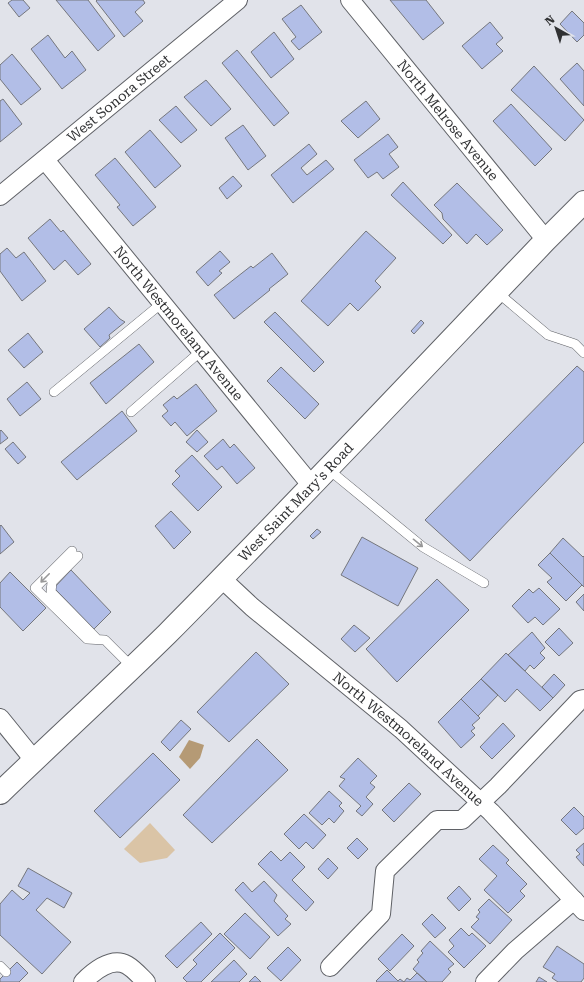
<svg xmlns="http://www.w3.org/2000/svg" width="584" height="982" viewBox="0 0 584 982" font-family="'Roboto Serif',serif">
	<style>
		.green { fill: #dac4a6 }
		.water { fill: #b59a75 }
		.building { fill: #b2bee7; stroke: #75777d }
		.lines { fill: none; stroke-linecap: round; stroke-linejoin: round }
		.lane-casing { stroke: #5f6166; stroke-width: 10 }
		.street-casing { stroke: #5f6166; stroke-width: 20 }
		.secondary-casing { stroke: #5f6166; stroke-width: 24 }
		.lane { stroke: #fff; stroke-width: 9 }
		.street { stroke: #fff; stroke-width: 18 }
		.secondary { stroke: #fff; stroke-width: 22 }
		.oneway { stroke: #989899 }
		.labels { text-anchor: middle; dominant-baseline: central; stroke-width: 3.5; stroke-linejoin: round; paint-order: stroke }
		.street-label { font-size: 14px; fill: #303133; stroke: #e1e3ea }
	</style>
	<rect width="100%" height="100%" fill="#e1e3ea"/>
	<path class="green" d="M150,823L175,850L167,858L140,863L124,849Z"/>
	<path class="water" d="M189,740L204,745L200,758L190,769L179,757Z"/>
	<path class="building" d="M12,0H23L30,8L19,17L8,3Z
		M56,0H88L115,36L98,51Z
		M97,0H143L145,3L135,12L143,21L124,37L96,1Z
		M390,0H426L444,23L423,40Z
		M301,5L322,32L299,50L291,41L296,37L282,19Z
		M572,11L584,23V35L577,42L560,24Z
		M490,22L503,38L496,44L503,51L482,69L462,46Z
		M274,32L294,59L271,78L251,52Z
		M48,35L65,58L72,51L86,70L62,89L31,49Z
		M237,50L289,113L274,126L222,63Z
		M12,54L41,89L21,105L0,79V65Z
		M577,63L584,71V106L560,79Z
		M534,66L584,120L565,141L511,90Z
		M206,80L231,109L211,126L184,97Z
		M3,99L22,124L0,142V101Z
		M366,101L380,119L358,138L341,121Z
		M511,104L552,149L535,166L493,121Z
		M176,106L197,130L181,143L159,120Z
		M243,125L266,156L248,170L225,138Z
		M150,130L181,166L155,188L125,152Z
		M388,134L398,147L389,154L399,167L383,179L377,172L368,178L354,160Z
		M309,144L317,154L301,168L307,175L326,160L334,169L293,203L271,175Z
		M115,158L156,207L133,226L117,207L120,205L95,175Z
		M233,176L242,186L227,199L219,188Z
		M403,182L452,235L443,244L391,195Z
		M457,183L503,230L487,245L476,234L467,244L443,219L442,213L434,205Z
		M50,219L61,232L63,230L91,264L78,275L65,260L54,270L28,238Z
		M366,231L396,258L375,281L381,287L358,311L350,303L328,326L301,301Z
		M7,248L16,258L24,252L46,281L22,301L0,271V254Z
		M220,251L230,262L219,271L222,273L208,286L196,272Z
		M272,253L288,274L269,289L270,290L234,319L214,295L251,266L253,268Z
		M109,307L120,319L125,322L109,335L110,338L100,347L84,329Z
		M275,312L324,362L314,372L264,322Z
		M421,320L424,323L414,334L411,331Z
		M28,333L43,352L24,368L8,350Z
		M139,344L154,362L106,404L90,383Z
		M577,366L584,372V442L470,561L425,520Z
		M281,367L319,404L305,419L267,381Z
		M27,382L41,399L20,416L7,399Z
		M196,384L217,411L187,436L175,422L171,426L162,416L168,411L163,405L174,396L177,399Z
		M122,411L137,431L77,480L61,462Z
		M1,430L8,438L0,444V431Z
		M197,430L208,442L197,452L186,442Z
		M223,439L230,448L234,444L255,468L237,484L222,466L217,470L204,456Z
		M13,442L26,457L18,464L5,449Z
		M192,455L222,487L198,511L172,484L180,476L175,471Z
		M171,511L191,532L174,549L155,526Z
		M1,525L14,542L0,554V526Z
		M317,529L321,532L313,539L310,536Z
		M362,537L418,568L398,606L341,575Z
		M563,538L583,557L584,556V587L550,553Z
		M550,553L582,585L566,601L547,582L552,578L538,565Z
		M71,570L111,612L94,629L54,588Z
		M10,572L46,608L23,631L0,607V583Z
		M437,579L469,610L397,682L366,649Z
		M539,588L560,609L543,625L535,617L528,623L512,606L529,589L533,593Z
		M584,594V611L576,602Z
		M354,625L370,638L355,652L341,639Z
		M559,628L573,643L559,656L545,642Z
		M532,632L545,648L540,653L545,658L534,669L530,665L525,671L508,655Z
		M256,652L289,684L229,742L197,712Z
		M506,653L553,698L540,711L517,689L505,702L481,679Z
		M554,674L565,685L553,698L542,687Z
		M481,679L498,695L478,716L461,699Z
		M461,699L480,718L472,725L475,728L471,731L475,735L461,748L438,722Z
		M181,720L191,729L170,751L161,742Z
		M503,723L515,736L492,759L480,747Z
		M257,739L288,770L212,843L183,815Z
		M153,753L180,780L120,838L94,811Z
		M358,758L377,776L370,783L375,787L366,797L373,804L362,816L356,811L361,806L339,786L345,779L340,777Z
		M409,783L421,794L394,822L382,810Z
		M329,791L342,803L339,806L344,811L334,823L329,818L322,825L309,813Z
		M574,807L584,817V828L576,835L561,820Z
		M304,814L326,835L313,849L306,842L299,849L284,834Z
		M357,838L368,849L358,859L347,848Z
		M584,843V866L576,857L580,854L576,850Z
		M493,845L509,860L506,863L527,884L520,891L525,896L508,913L484,890L497,876L479,859Z
		M271,851L281,861L290,852L305,867L292,880L314,902L306,911L258,864Z
		M328,858L338,868L328,879L318,869Z
		M28,868L72,893L64,908L47,898L36,910L71,942L42,974L0,935V904L12,890L23,900L30,893L18,886Z
		M264,881L277,895L274,901L288,916L285,919L291,924L278,936L235,890L243,882L252,892Z
		M459,886L471,899L459,911L447,898Z
		M489,899L512,920L490,944L471,927L479,919L476,917L480,912L478,910Z
		M245,913L270,937L250,959L224,934Z
		M432,914L446,928L435,938L422,924Z
		M201,922L212,934L177,968L165,956Z
		M461,928L469,936L472,933L486,946L464,968L448,952L454,946L449,940Z
		M220,933L235,948L201,982H187L183,978L197,964L193,960Z
		M402,934L414,946L390,971L378,959Z
		M430,941L454,964L448,969L451,972L442,982H427L413,969L419,962L417,960L423,953L421,951Z
		M557,946L584,964V978L581,982H558L552,978L555,974L543,967Z
		M288,947L301,960L281,981L267,968Z
		M234,960L247,974L239,982H211Z
		M17,962L28,973L19,982H0V979Z
		M387,970L398,981L400,979L404,982L407,978L410,980L417,973L427,982H377L376,981Z
		M255,976L261,982H249Z
		M539,977L547,982H536Z"/>
	<g class="lines">
		<g class="lane-casing">
			<path id="lane" d="M497,292L548,335L575,344L584,353
				M54,392L162,303
				M131,412L201,351
				M328,469L423,547L484,583
				M72,551L35,588L87,639L105,640L132,667
				M78,556L52,582L51,592L97,639
				M0,966L6,972"/>
		</g>
		<g class="street-casing">
			<g id="street">
				<path id="s1" d="M350,0L546,240"/>
				<path id="s2" d="M45,160L312,486"/>
				<path id="s3" d="M0,196L238,0"/>
				<path id="s4" d="M221,578L252,607L401,729L491,812L584,911"/>
				<path d="M0,718L34,760"/>
				<path d="M330,967L381,914L385,871L437,820H462L498,786L580,700L584,699"/>
				<path d="M83,982C93,972 111,956 127,965C134,969 140,976 146,982"/>
				<path d="M485,982L515,951L574,900"/>
			</g>
		</g>
		<g class="secondary-casing">
			<g id="secondary">
				<path id="s5" d="M0,793C55,740 112,688 167,634C295,505 420,372 546,240L584,202"/>
			</g>
		</g>
		<use href="#lane" class="lane"/>
		<use href="#street" class="street"/>
		<use href="#secondary" class="secondary"/>
	</g>
	<defs><path id="oneway-shaft" d="M-6 0H5M1.5-3L5.5 0L1.5 3" fill="none" stroke-width="1.6" stroke-linecap="round" stroke-linejoin="round"/></defs>
	<g class="oneway">
		<use href="#oneway-shaft" transform="translate(418 543) rotate(39)"/>
		<use href="#oneway-shaft" transform="translate(45 578) rotate(135)"/>
	</g>
	<g class="labels">
		<g class="street-label">
			<text stroke="none"><textPath href="#s3" startOffset="154">West Sonora Street</textPath></text>
			<text stroke="none"><textPath href="#s1" startOffset="155">North Melrose Avenue</textPath></text>
			<text stroke="none"><textPath href="#s2" startOffset="211">North Westmoreland Avenue</textPath></text>
			<text stroke="none"><textPath href="#s5" startOffset="415">West Saint Mary's Road</textPath></text>
			<text stroke="none"><textPath href="#s4" startOffset="247">North Westmoreland Avenue</textPath></text>
		</g>
	</g>
	<g transform="translate(556 28) rotate(321)" stroke="#e1e3ea" stroke-width="3" paint-order="stroke">
	<path d="M0-3L7 15L0 10L-7 15Z" fill="#303133"/>
	<text y="-6" font-size="11" font-weight="bold" text-anchor="middle" fill="#303133">N</text>
	</g>
</svg>
